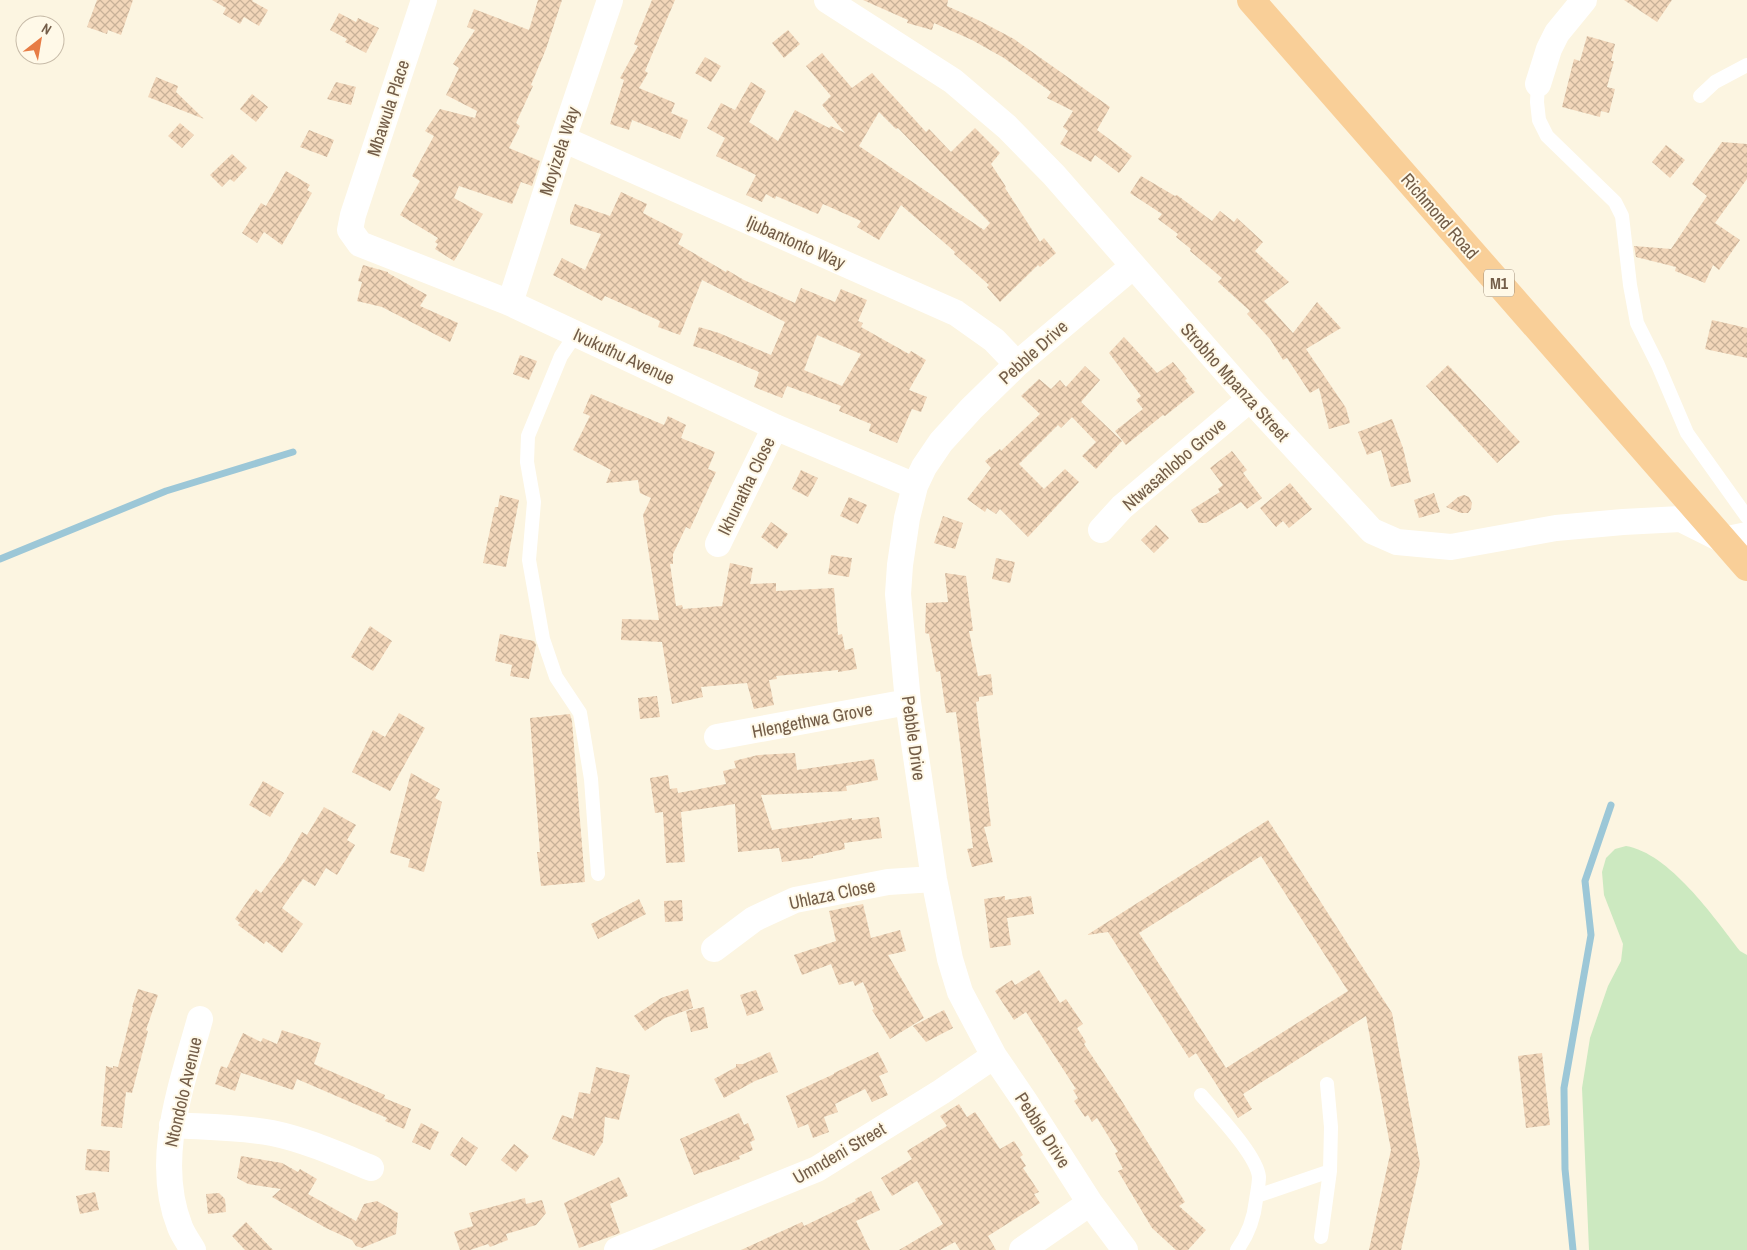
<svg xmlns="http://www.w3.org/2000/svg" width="1747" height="1250" viewBox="0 0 1747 1250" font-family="'Archivo Narrow',sans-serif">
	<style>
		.garden { fill: #cce9c0 }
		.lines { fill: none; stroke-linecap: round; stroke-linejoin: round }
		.stream { stroke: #9cc7d7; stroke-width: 7 }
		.building { fill: url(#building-cross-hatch); fill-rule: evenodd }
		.service { stroke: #fff; stroke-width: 14 }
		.minor { stroke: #fff; stroke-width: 26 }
		.trunk { stroke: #f9cf98; stroke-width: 28 }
		.labels { text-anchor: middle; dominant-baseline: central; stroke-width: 4; stroke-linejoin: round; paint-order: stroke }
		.shield { fill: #fff9e8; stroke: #9d8c78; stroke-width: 1 }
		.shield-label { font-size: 16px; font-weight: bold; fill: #735d48 }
		.street-label { font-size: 18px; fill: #735d48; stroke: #fff9e8 }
	</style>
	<defs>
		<pattern id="building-cross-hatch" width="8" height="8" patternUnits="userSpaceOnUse" patternTransform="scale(1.25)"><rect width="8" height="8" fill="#f2d6b9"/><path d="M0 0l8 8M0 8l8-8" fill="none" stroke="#c8b198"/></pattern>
	</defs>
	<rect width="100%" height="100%" fill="#fcf5e1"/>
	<path class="garden" d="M1626,846C1669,853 1714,917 1740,951L1747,955V1250H1589L1582,1088L1590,1038L1608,986L1621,961L1623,944L1604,895L1602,872L1606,858L1615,849Z"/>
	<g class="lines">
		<path class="stream" d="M0,559L166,491L293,452
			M1573,1250L1565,1169L1564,1088L1591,935L1585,881L1611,805"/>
	</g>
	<path class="building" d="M97,0H133L121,35L108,30L107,34L87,27Z
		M212,0H253L252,1L268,10L259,26L244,17L240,24L223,14L226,8Z
		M538,0H562L546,49L531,85L533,86L516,123L520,126L509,148L540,161L532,186L521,182L512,204L459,186L454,198L483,214L454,261L435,249L438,244L435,242L438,238L400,215L420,181L412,176L434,136L425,131L440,109L475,118L477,111L446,95L459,68L453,64L475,30L467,27L474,9L529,30Z
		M652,0H675L645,71L648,73L639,88L675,103L671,113L688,120L680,139L632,120L629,130L610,124L624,80L620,78L638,46L634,44Z
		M863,0H948L947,6L978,20L1014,39L1110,107L1097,130L1132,156L1119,173L1095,155L1091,162L1060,144L1068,131L1063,127L1073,111L1047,98L1051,92L1004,58L972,40L934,23L932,30L907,23L908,20Z
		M1624,0H1672L1657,22Z
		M339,13L356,22L358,18L379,28L366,53L345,42L347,39L330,30Z
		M788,30L800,44L784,58L772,43Z
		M1587,36L1615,44L1611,61H1614L1607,87L1615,89L1609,113L1601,111L1600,117L1562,107L1574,59L1580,61Z
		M822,53L852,88L872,73L926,132L929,129L951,152L975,128L1000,153L991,164L1006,187L1005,188L1040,242L1044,238L1056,253L1040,267L1038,265L1000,302L987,287L989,285L954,254L955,252L901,205L879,240L857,227L861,221L823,204L818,214L776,196L775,199L766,194L762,202L746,195L756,175L716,156L725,138L707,128L721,103L735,110L751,82L766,91L749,122L778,141L795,110L829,128L831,126L845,133L822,105L831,96L806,66ZM879,112L896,129L898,128L990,223L984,230L859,146Z
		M705,57L721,66L711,82L695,73Z
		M156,77L178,86L176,92L204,119L148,97Z
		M336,82L356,87L351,105L327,99Z
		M252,94L268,107L256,122L240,109Z
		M180,123L194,135L182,148L168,136Z
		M309,130L334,140L327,157L300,147Z
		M1722,142L1747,144V179L1715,223L1740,240L1719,270L1713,265L1705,283L1675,271L1676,267L1636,257L1634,246L1671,249L1707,196L1692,184Z
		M1666,145L1685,160L1670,178L1652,162Z
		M232,154L247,168L234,182L230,179L222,187L210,175Z
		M286,171L310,185L307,190L312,193L282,245L264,232L257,243L242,233L261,203L266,206Z
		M1141,176L1175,196L1177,195L1212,221L1220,211L1234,222L1237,218L1263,242L1255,251L1289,282L1264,301L1293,333L1317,302L1341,328L1306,349L1346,408L1350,423L1329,429L1319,388L1310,393L1287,358L1283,360L1270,339L1247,314L1250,311L1218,282L1222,278L1190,251L1191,249L1176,237L1178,234L1158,219L1162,214L1130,193Z
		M621,192L647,204L643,213L683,234L678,244L726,272L727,270L744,280L795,303L801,288L835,302L841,289L867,300L858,321L863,323L861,327L909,354L911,351L926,360L909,390L927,397L921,412L912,409L897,443L869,431L871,424L839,411L841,406L787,386L782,398L754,387L759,372L710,351L693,346L699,327L719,333L771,355L785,322L702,280L680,335L658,327L660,321L605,296L602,301L553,275L562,258L585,270L601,234L570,224V217L575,204L610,216ZM817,335L861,354L842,386L804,370Z
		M363,265L388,272V273L427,295L420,306L458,323L450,342L382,307L357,301L362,282L358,281Z
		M1712,320L1747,328V358L1705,349Z
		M1124,337L1157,373L1173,362L1187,379L1185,380L1195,392L1165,416L1163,415L1126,445L1115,431L1143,409L1136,400L1141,396L1109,353Z
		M520,355L537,361L529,380L513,374Z
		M1448,365L1520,442L1497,463L1426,386Z
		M1085,366L1100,380L1081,402L1122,441L1096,469L1082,456L1096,442L1072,417L1061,428L1058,425L1019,464L1044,489L1065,469L1079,482L1028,537L1000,509L996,514L987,508L985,512L967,499L991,468L985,461L1000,449L1001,451L1040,414L1021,396L1039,379L1051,389L1060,380L1066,387Z
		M591,394L664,425L668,416L686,425L681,438L715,452L708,469L716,472L690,529L686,527L673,554V564H670L676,606L682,605L683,609L722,606L730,563L753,568L750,584L776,583V591L834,588L838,635L842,634L845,650L853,648L857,669L838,672V670L776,676L777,679L769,680L774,705L754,709L747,683L701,687L703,697L672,704L662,642L621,640L622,619L659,620L643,515L651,498L640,493L638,480L606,483L611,470L573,450L590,416L583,413Z
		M1392,419L1403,448L1411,482L1391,487L1381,450L1367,455L1358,432Z
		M1232,451L1247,470L1243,473L1262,498L1247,509L1241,502L1206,523H1199L1191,510L1220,492L1218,489L1223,485L1210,468Z
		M801,470L818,478L808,497L792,489Z
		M1290,483L1312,509L1289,528L1283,521L1276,527L1260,508Z
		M1434,493L1440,512L1419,518L1414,500Z
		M500,495L519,500L506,567L483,563L495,507H498Z
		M1464,495L1469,497L1472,503L1471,509L1468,513H1461L1446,507L1458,497Z
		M849,497L867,505L858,524L840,516Z
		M943,516L963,523L955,549L934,543Z
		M771,522L788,534L777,549L761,537Z
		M1156,525L1169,538L1154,553L1141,540Z
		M831,555L852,558L849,577L828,574Z
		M996,558L1015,562L1010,583L992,579Z
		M945,573L966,576L973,631H969L978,676L991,674L993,695L979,697V701L976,702L991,826L984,827L993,862L972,867L967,849L973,848L956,712L946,713L940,671L936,672L929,634L925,633L926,603L948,602Z
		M370,626L392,641L373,671L351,657Z
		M500,634L534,641L536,645L529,679L510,676L512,665L495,661Z
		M657,696L660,717L640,719L638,698Z
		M399,713L425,728L390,791L352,772L373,730L385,737Z
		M570,714L572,721L585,882L541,886L537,852H540L530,718Z
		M795,753L797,770L874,759L878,780L846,786L847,791L761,795L772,830L852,818V820L879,817L882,838L844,843L845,849L813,856V858L782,862L779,848L738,852L735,804L681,812L685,862L666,863L663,812L655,813L650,778L668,775L670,789L677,788L678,793L726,784L723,771L736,768L734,761L758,755Z
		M411,773L440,789L435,798L442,802L424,872L408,867L410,859L390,853Z
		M263,781L284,793L270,817L249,805Z
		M324,807L356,825L347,840L355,845L337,875L326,868L315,886L303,879L282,908L303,924L282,953L266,941L264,944L238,925L240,923L235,919L256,889L261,893L285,861L302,832L307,835Z
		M1268,820L1392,1013L1420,1164L1401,1250H1369L1391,1150L1366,1016L1243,1094L1252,1109L1238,1118L1196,1053L1189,1058L1108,932L1087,935ZM1261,856L1348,991L1226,1068L1139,933Z
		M1005,896V900L1031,896L1034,914L1007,918L1011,945L990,948L984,899Z
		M639,899L646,914L598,939L591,924Z
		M682,900L683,921L665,922L664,901Z
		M863,904L871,938L900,930L906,951L888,955L924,1018L890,1039L872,1010L874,1009L863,982L855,986L853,981L839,985L831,964L802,975L794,955L836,941L829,911Z
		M1039,970L1060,1003L1066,999L1083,1024L1077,1028L1086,1042L1084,1044L1118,1095L1185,1202L1179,1206L1206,1230L1188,1250H1176L1152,1228L1118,1171L1123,1169L1115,1153L1118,1152L1097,1118L1092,1122L1088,1115L1085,1117L1074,1101L1078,1098L1073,1090L1076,1089L1026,1012L1014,1020L995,991L1012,980L1015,985Z
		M138,989L158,995L146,1030L148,1031L132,1093L126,1092L122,1128L101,1126L106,1066L113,1068V1066L118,1067L133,1007H132Z
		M688,989L693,1008L665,1018L645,1031L634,1016L661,998Z
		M756,990L764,1010L747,1016L740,995Z
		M704,1007L708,1028L691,1032L686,1011Z
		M944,1010L953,1028L926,1042L913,1026Z
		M282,1030L321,1043L314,1064L385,1095L384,1098L411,1109L404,1129L385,1121L387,1118L297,1079L293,1090L227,1068L243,1033L261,1042L263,1038L277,1044Z
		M770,1052L778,1072L755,1081L724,1098L714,1079L736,1067V1064H743Z
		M878,1052L888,1072L879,1076L888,1095L872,1102L865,1089L835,1104L838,1112L824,1117L829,1132L813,1138L808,1124L798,1128L786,1096L834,1074V1073Z
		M1542,1053L1550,1125L1526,1128L1518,1056Z
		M221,1066L241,1073L235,1091L215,1084Z
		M596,1067L630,1075L619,1120L605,1117L603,1142L594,1156L552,1139L562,1115L573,1119L579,1092L590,1094Z
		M959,1104L967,1117L975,1112L1000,1149L1014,1141L1023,1155L1020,1157L1026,1166L1023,1168L1039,1192L1034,1194L1040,1203L988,1236L996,1250H960L955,1242L940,1250H899L943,1224L917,1181L892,1196L881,1178L912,1159L907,1151L947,1126L940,1116Z
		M739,1113L744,1125L748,1123L755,1140L750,1142L753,1150L739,1156L740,1159L694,1175L680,1139Z
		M421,1123L439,1132L430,1150L412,1142Z
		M462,1137L478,1148L466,1166L450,1155Z
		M514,1144L529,1156L516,1172L501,1160Z
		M87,1149L110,1151L109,1172L85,1170Z
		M241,1156L282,1163L298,1172L300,1169L317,1179L308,1194L356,1221L364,1204L377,1201L398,1213L396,1234L362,1248L356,1246L352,1240L326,1228L272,1197L281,1189L248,1184L237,1178Z
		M619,1177L628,1196L610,1204L620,1233L579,1248L564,1203Z
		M871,1191L880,1210L856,1221L870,1250H741L802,1222L804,1226L856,1201L855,1199Z
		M95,1192L99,1210L80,1214L76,1196Z
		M219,1193L225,1199L226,1212L208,1214L206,1194Z
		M525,1198L526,1204L542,1200L546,1213L536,1225L506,1234L508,1240L490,1247L488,1244L470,1250H460L454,1232L473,1226L469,1213Z
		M246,1222L273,1250H245L232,1236Z"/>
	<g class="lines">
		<path class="service" d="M1538,84L1537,102L1539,120L1547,136L1615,202L1622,216L1630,285L1637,323L1658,365L1687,433L1747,517
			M1700,96L1715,82L1747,65
			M576,334L561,356L528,436L527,462L534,502L529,560L543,639L556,677L580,713L591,779L598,874
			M1201,1095C1216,1113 1257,1155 1259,1177C1259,1184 1257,1193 1256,1200C1254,1219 1248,1235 1237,1250
			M1257,1196L1330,1171
			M1321,1237L1330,1171L1331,1127L1327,1084"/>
		<path class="minor" d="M424,0L353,215L350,230L360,244L510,303L775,427L915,486
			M827,0L953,81L1007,127L1054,175L1250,399L1372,531L1397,542L1451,547L1556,528L1623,522L1681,519L1723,540L1747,535
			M1538,84L1549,49L1557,33L1584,0
			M563,139L956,313L994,340L1017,364
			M510,303L563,139L610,0
			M1101,530L1122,507L1250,399
			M718,544L775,427
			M717,737L908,702
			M714,949L754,919L795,900L888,882L934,879
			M172,1125C205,1127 240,1127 272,1133C306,1140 339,1155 371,1168
			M193,1250C189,1243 183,1235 180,1227C153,1159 182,1085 200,1019
			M617,1250L817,1169L941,1092L994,1056
			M1022,1250L1090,1203
			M1125,1250L1090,1203L1024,1100L994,1056L960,992L950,959L934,879L908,702L898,594L900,565L907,518L915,486L924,467L941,442L971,409L1017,364L1132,267"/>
		<path class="trunk" d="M1251,0L1747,567"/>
	</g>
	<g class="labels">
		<rect class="shield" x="1484" y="269.5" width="30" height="27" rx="4"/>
		<g class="shield-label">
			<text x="1499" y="283">M1</text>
		</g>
		<g class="street-label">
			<text transform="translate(388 108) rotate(-72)">Mbawula Place</text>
			<text transform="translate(559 151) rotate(-72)">Moyizela Way</text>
			<text transform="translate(1440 216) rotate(49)">Richmond Road</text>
			<text transform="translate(796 242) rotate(24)">Ijubantonto Way</text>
			<text transform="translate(1033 352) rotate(-42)">Pebble Drive</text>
			<text transform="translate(624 356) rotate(25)">Ivukuthu Avenue</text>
			<text transform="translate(1235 382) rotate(48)">Strobho Mpanza Street</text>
			<text transform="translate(1174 464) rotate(-41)">Ntwasahlobo Grove</text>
			<text transform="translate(746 486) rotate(-64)">Ikhunatha Close</text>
			<text transform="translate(812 720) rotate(-11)">Hlengethwa Grove</text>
			<text transform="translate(914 738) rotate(82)">Pebble Drive</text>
			<text transform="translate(832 894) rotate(-12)">Uhlaza Close</text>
			<text transform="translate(183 1092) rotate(-77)">Ntondolo Avenue</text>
			<text transform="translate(1043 1130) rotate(57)">Pebble Drive</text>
			<text transform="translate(839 1153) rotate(-30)">Umndeni Street</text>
		</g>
	</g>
	<g transform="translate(40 40) rotate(31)"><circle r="24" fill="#fff9e8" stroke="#c7bba8"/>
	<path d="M0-4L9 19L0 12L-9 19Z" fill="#e77c45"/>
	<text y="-8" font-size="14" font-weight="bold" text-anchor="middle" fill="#735d48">N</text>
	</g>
</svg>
